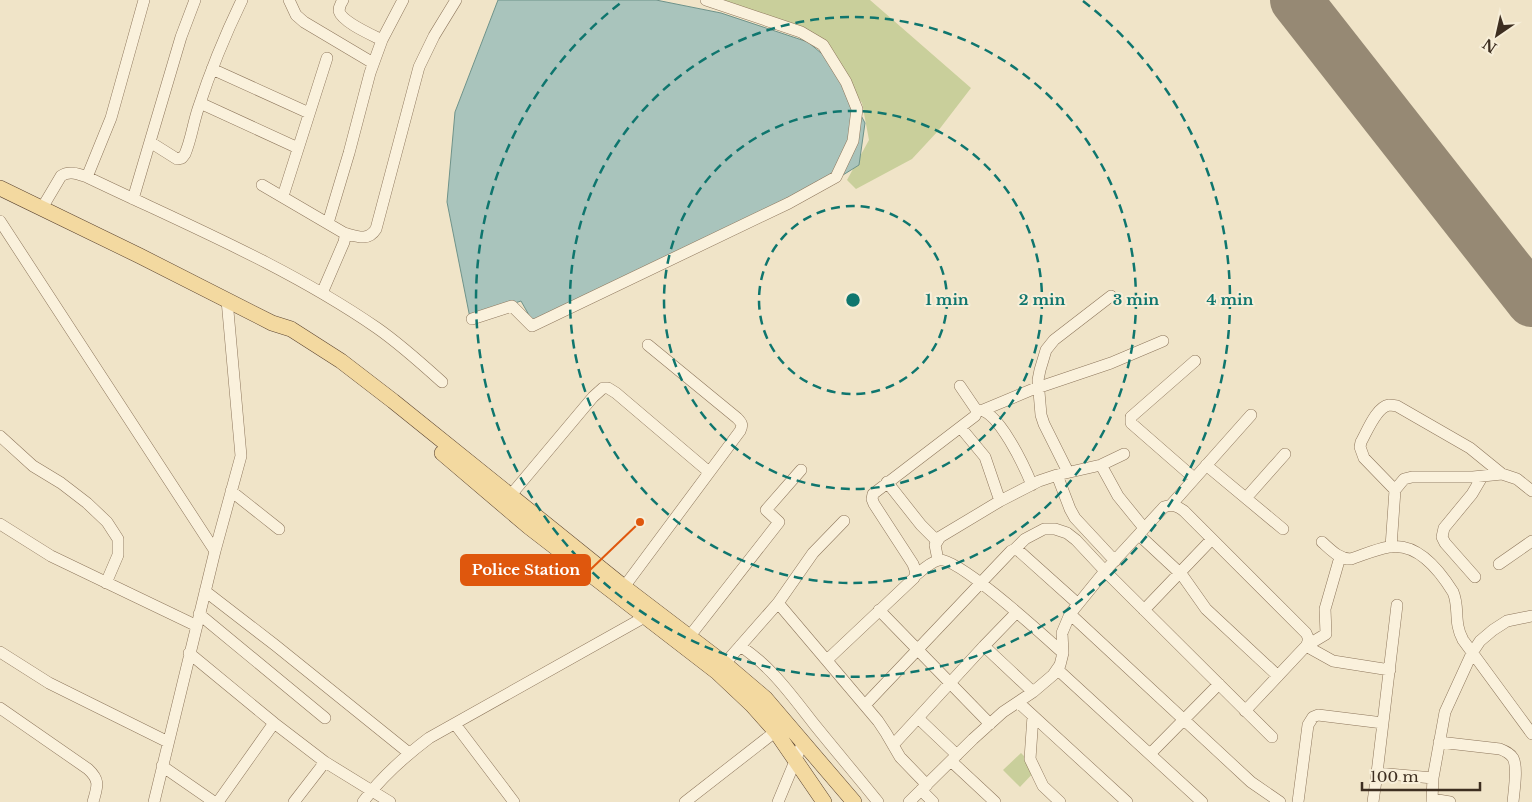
<svg xmlns="http://www.w3.org/2000/svg" width="1532" height="802" viewBox="0 0 1532 802" font-family="'Libre Baskerville',serif">
	<style>
		.green { fill: #c9cf9b }
		.water { fill: #a9c4bc; stroke: #6f938a }
		.lines { fill: none; stroke-linecap: round; stroke-linejoin: round }
		.runway { stroke: #968974; stroke-width: 52 }
		.minor-casing { stroke: #8d765c; stroke-width: 12 }
		.major-casing { stroke: #5b4430; stroke-width: 16 }
		.minor { stroke: #faf1dc; stroke-width: 11 }
		.major { stroke: #f3d9a0; stroke-width: 15 }
		.ring { fill: none; stroke: #0f766e; stroke-width: 2.5; stroke-dasharray: 9 6 }
		.centre { fill: #0f766e; stroke: #f7eed8; stroke-width: 2.5 }
		.ring-label { font-size: 15px; text-anchor: middle; font-weight: bold; fill: #0f766e; stroke: #f7eed8; stroke-width: 4; stroke-linejoin: round; paint-order: stroke }
		.leader { fill: none; stroke: #df570d; stroke-width: 2 }
		.callout-dot { fill: #df570d; stroke: #f7eed8; stroke-width: 2 }
		.callout { fill: #df570d; stroke: #df570d; stroke-width: 2 }
		.callout-label { font-size: 15px; text-anchor: middle; font-weight: bold; fill: #fff }
	</style>
	<rect width="100%" height="100%" fill="#f0e4c8"/>
	<path class="green" d="M716,0H870L971,88L938,131L912,159L856,189L847,180L869,140L862,103L815,41Z
		M1021,753L1037,769L1020,787L1003,770Z"/>
	<path class="water" d="M498,0H656L721,13L808,42L834,64L865,123L859,165L798,203L534,324L521,301L470,318L447,202L455,112Z"/>
	<g class="lines">
		<path class="runway" d="M1296,0L1532,301"/>
		<g class="minor-casing">
			<path id="minor" d="M289,0L296,15L304,22L373,63
				M343,0C341,3 339,7 339,11C342,22 372,35 382,40
				M212,69L309,113
				M200,103L298,148
				M150,142L177,159L182,158L185,154C191,140 193,124 198,109C210,72 225,35 242,0
				M87,177L111,118L144,0
				M262,185L344,233L345,237L344,242L322,293
				M283,196L327,58
				M133,199L181,37L195,0
				M42,208L61,176C69,170 78,174 87,177C185,224 287,266 377,328C400,344 421,363 442,382
				M0,221L215,551
				M328,223L349,153L370,73L382,40L403,0
				M344,233C356,236 368,242 376,229L419,67L434,36L456,0
				M472,319L512,306L532,326L789,203L836,177L853,141L857,109L846,82L823,45L801,32L706,0
				M978,410C998,409 1025,468 1032,485
				M983,410L1031,390L1111,363L1163,341
				M961,428L985,457L1000,501
				M0,436L33,466L61,483L87,503L107,522L118,539V555L106,583
				M1101,465L1118,496L1144,528
				M1206,465L1283,529
				M1068,472L1044,424L1041,415L1038,380L1040,370L1046,350L1054,340L1111,296
				M1057,475L1070,509L1075,518L1115,561
				M1194,478L1131,423V417L1195,361
				M887,482L921,525L937,541
				M1395,490L1364,458L1360,447L1361,442C1367,432 1376,407 1389,405C1390,405 1397,406 1397,406L1470,448L1502,474
				M231,491L279,529
				M510,496L593,397L603,388H608L616,393L709,472
				M1246,498L1285,454
				M1171,505L1251,415
				M0,524L51,556L197,626
				M1139,535L1182,575L1206,609L1278,676
				M1322,542C1331,550 1339,559 1351,559C1363,555 1376,549 1389,547C1417,542 1440,571 1453,592C1460,608 1453,622 1463,640L1532,734
				M1391,547L1395,490L1404,479L1412,477H1473L1502,474L1517,479L1532,491
				M1015,549L1025,539L1044,529H1055L1067,533L1076,540L1105,571L1272,737
				M1340,557L1325,609L1326,634L1306,646L1333,661L1390,670
				M938,560L935,545L940,537L1000,501L1039,481L1057,475L1101,465L1124,454
				M1499,564L1532,541
				M916,575C922,570 931,562 939,560C958,557 1045,637 1063,653
				M1475,577L1445,543L1442,537L1444,528L1472,494L1482,477
				M624,587L740,431C743,425 742,423 737,418L648,345
				M205,591L275,645L409,753
				M778,603L878,721L886,733L900,757L927,785
				M879,610L990,724
				M1144,610L1212,539
				M199,614L325,718
				M1070,614L1251,782L1280,802
				M689,637L779,522L766,510L801,470
				M740,646C771,666 792,696 814,724C835,750 857,776 878,802
				M984,646L1033,692
				M0,652L49,683L168,742
				M189,653L274,723L325,762L390,802
				M827,660L914,578C917,573 915,570 913,564L874,504L872,499L873,494L975,416L977,411L960,386
				M720,669L778,603L813,553L844,521
				M1057,669L1202,802
				M1018,702L1127,802
				M865,705L1011,551L1015,549L1019,551L1077,603
				M0,708L88,769C101,781 97,787 93,802
				M1033,716L1030,759L1043,786L1060,802
				M918,718L957,755
				M455,724L514,802
				M1439,742L1500,749C1505,751 1510,753 1513,758C1518,767 1514,791 1513,802
				M893,745L984,646L1016,613
				M1150,754L1219,684
				M951,761L995,802
				M162,766L214,802
				M1377,773L1397,605
				M1433,778L1432,799L1450,802
				M921,790L933,802
				M154,802L215,551L241,456L227,300
				M218,802L274,723
				M294,802L325,762
				M363,802C381,777 404,757 429,738L650,614
				M685,802L780,728
				M778,802L803,742
				M909,802L973,739L1003,712L1033,692L1053,675L1060,665L1063,653L1062,633L1070,614L1105,571L1164,507C1173,504 1177,506 1184,511L1306,633C1309,638 1309,641 1306,646L1245,711
				M1298,802L1308,725L1313,717L1318,715L1383,723
				M1373,802L1377,773L1433,778L1445,712L1472,653L1480,641L1493,630L1507,621L1532,616"/>
		</g>
		<g class="major-casing">
			<path id="major" d="M0,188L140,256L272,323L291,329L341,361L393,401L624,587L725,664L765,698L854,802
				M442,453L529,527L717,672L752,705L776,732L824,802"/>
		</g>
		<use href="#minor" class="minor"/>
		<use href="#major" class="major"/>
	</g>
	<g class="ring">
		<circle cx="853" cy="300" r="94"/>
		<circle cx="853" cy="300" r="189"/>
		<circle cx="853" cy="300" r="283"/>
		<path d="M1083 1A377 377 0 1 1 623 1"/>
	</g>
	<circle cx="853" cy="300" r="8" class="centre"/>
	<g class="ring-label">
		<text x="947" y="305">1 min</text>
		<text x="1042" y="305">2 min</text>
		<text x="1136" y="305">3 min</text>
		<text x="1230" y="305">4 min</text>
	</g>
	<path class="leader" d="M640 522L590 570"/>
	<circle class="callout-dot" cx="640" cy="522" r="5"/>
	<rect class="callout" x="461" y="555" width="129" height="30" rx="5"/>
	<g class="callout-label">
		<text x="526" y="575">Police Station</text>
	</g>
	<g transform="translate(1497 35) rotate(214)" stroke="#f7eed8" stroke-width="4" paint-order="stroke">
	<path d="M0-4L9 19L0 12L-9 19Z" fill="#3d2e20"/>
	<text y="-8" font-size="14" font-weight="bold" text-anchor="middle" fill="#3d2e20">N</text>
	</g>
	<path d="M1362 782v8h118v-8" fill="none" stroke="#3d2e20" stroke-width="2.5"/>
	<text x="1370" y="782" font-size="15" fill="#3d2e20" stroke="#f7eed8" stroke-width="4" paint-order="stroke">100 m</text>
</svg>
